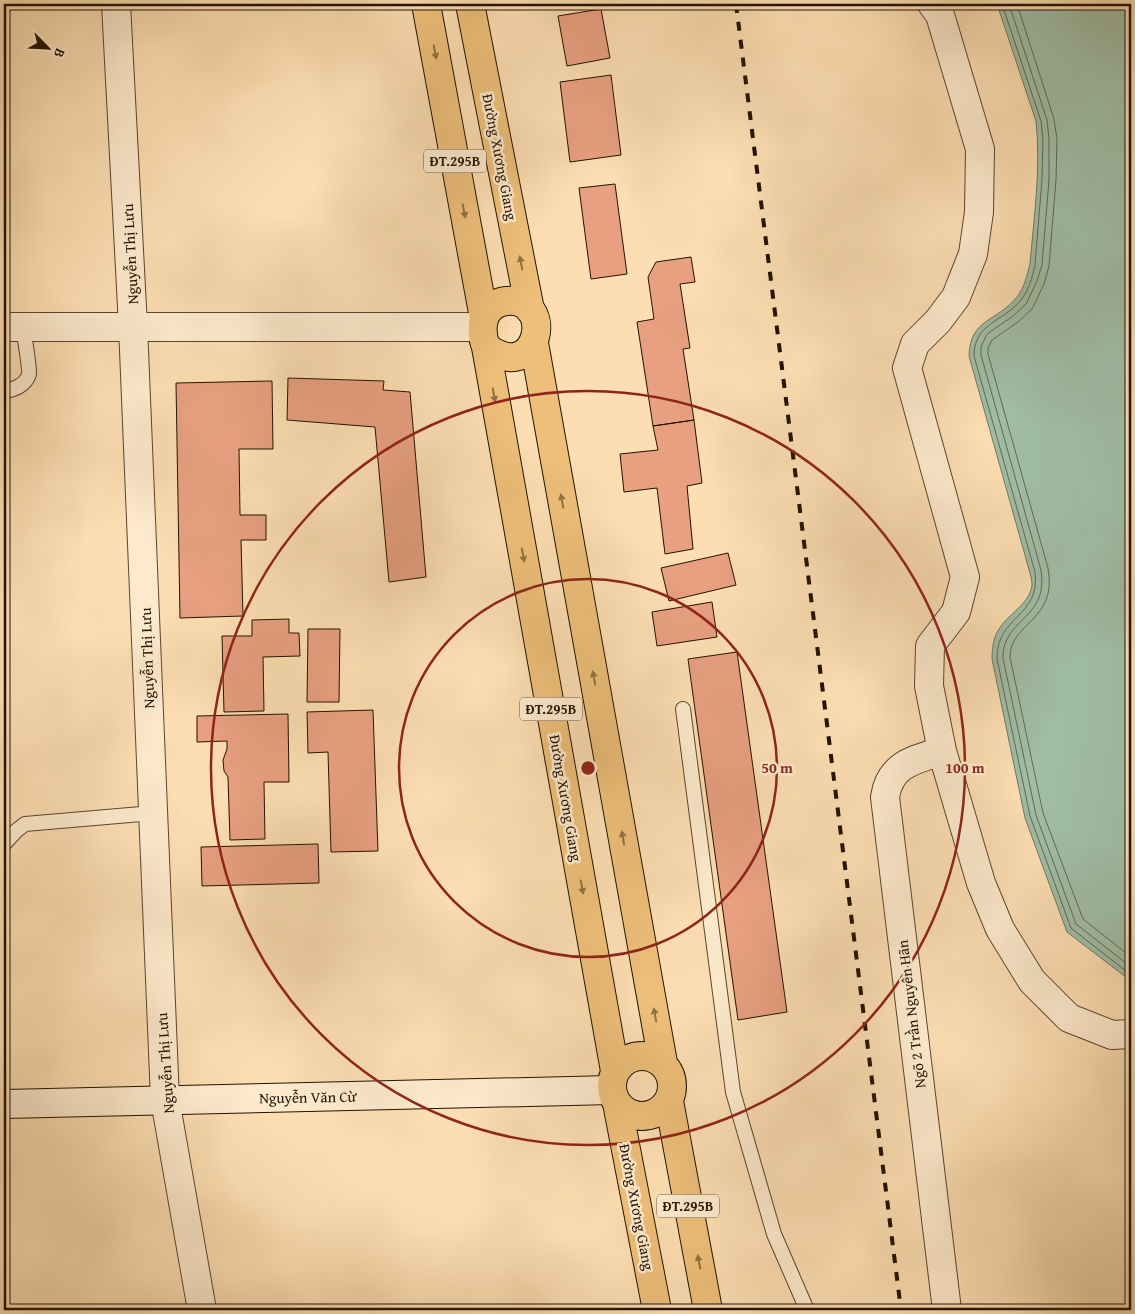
<svg xmlns="http://www.w3.org/2000/svg" width="1135" height="1314" viewBox="0 0 1135 1314" font-family="'Gentium Book Plus',serif">
	<style>
		.water { fill: #a0bda6; stroke: #6e7964 }
		.lines { fill: none; stroke-linecap: round; stroke-linejoin: round }
		.shore { stroke: #616854; stroke-width: 1 }
		.building { fill: #e8a080; stroke: #221201 }
		.lane-casing { stroke: #58452d; stroke-width: 16 }
		.street-casing { stroke: #58452d; stroke-width: 30 }
		.secondary-casing { stroke: #221201; stroke-width: 30 }
		.primary-casing { stroke: #221201; stroke-width: 30 }
		.lane { stroke: #fdeacd; stroke-width: 14 }
		.street { stroke: #fdeacd; stroke-width: 28 }
		.secondary { stroke: #fdeacd; stroke-width: 28 }
		.primary { stroke: #eebf79; stroke-width: 28 }
		.rail { stroke: #221201; stroke-width: 4; stroke-dasharray: 9 9; stroke-linecap: butt }
		.oneway { fill: #927143 }
		.ring { fill: none; stroke: #8f2418; stroke-width: 2.5 }
		.labels { text-anchor: middle; dominant-baseline: central; stroke-width: 5; stroke-linejoin: round; paint-order: stroke }
		.shield { fill: #fdeacd; stroke: #64533e; stroke-width: 1 }
		.shield-label { font-size: 14px; font-weight: bold; fill: #221201 }
		.street-label { font-size: 15px; fill: #221201; stroke: #fdeacd }
		.centre { fill: #8f2418; stroke: #fdeacd; stroke-width: 2.5 }
		.ring-label { font-size: 15px; text-anchor: middle; font-weight: bold; fill: #8f2418; stroke: #fdeacd; stroke-width: 5; stroke-linejoin: round; paint-order: stroke }
	</style>
	<rect width="100%" height="100%" fill="#fcdeb2"/>
	<filter id="stains"><feTurbulence type="fractalNoise" baseFrequency=".004" numOctaves="4"/><feColorMatrix values="0 0 0 0 .2 0 0 0 0 .09 0 0 0 0 .02 0 0 0 .5 -.17"/></filter>
	<radialGradient id="worn" r=".72"><stop offset=".6" stop-color="#630" stop-opacity="0"/><stop offset="1" stop-color="#630" stop-opacity=".3"/></radialGradient>
	<path class="water" d="M997,4H1131V981L1067,932L1025,818L992,659C992,649 993,638 999,629C1008,614 1030,604 1032,585C1032,582 1031,577 1030,573L969,356C970,318 997,322 1017,297C1024,288 1027,276 1030,264C1034,217 1041,169 1036,121Z"/>
	<g class="lines">
		<path class="shore" d="M1002,4L1041,121L1043,140L1042,179L1035,265C1032,278 1029,291 1020,301C1003,322 974,323 974,356L1035,572C1041,617 996,616 997,659L1030,816L1071,928L1131,975
			M1009,4L1047,120L1049,139V180L1042,265L1037,281L1026,304L1013,316L987,334L981,347V355L1041,570C1049,620 1002,618 1003,658L1036,815L1076,924L1131,967
			M1017,4L1054,119L1057,139L1056,180L1049,266L1044,284L1032,309L1018,322L992,340L988,348V354L1048,568C1058,621 1010,622 1010,657L1043,813L1083,919L1131,957"/>
	</g>
	<path class="building" d="M601,9L610,58L567,66L558,16Z
		M611,75L621,155L570,162L560,82Z
		M615,184L627,274L591,279L579,188Z
		M691,257L695,282L680,284L690,348L683,349L694,420L653,426L637,322L654,319L648,277L656,262Z
		M288,378L384,381L383,390L410,392L426,577L389,582L375,427L287,420Z
		M272,381L273,449H239L240,515H266V540H241L243,616L180,618L176,383Z
		M694,420L702,483L687,486L693,549L665,554L657,488L624,492L620,454L658,450L653,426Z
		M728,553L736,585L669,601L661,568Z
		M712,602L717,637L657,646L652,612Z
		M289,619V633H299L300,656L263,657L264,711L224,712L222,636H252V620Z
		M308,629H340L339,702H307Z
		M737,652L787,1012L738,1020L688,659Z
		M373,710L378,851L331,852L328,752L308,753L307,712Z
		M288,714L289,782H264L265,839L230,840L228,777L224,771L223,760L227,749V741L197,742V716Z
		M318,844L319,883L202,886L201,847Z"/>
	<g class="lines">
		<g class="lane-casing">
			<path id="lane" d="M4,391C14,390 26,385 29,374C30,369 24,335 23,326
				M683,709L733,1092L774,1234L807,1310
				M4,844L16,831L25,824L153,813"/>
		</g>
		<g class="street-casing">
			<path id="street" d="M116,4L133,326L165,1100L202,1310
				M932,4L940,15L980,149L979,212L973,254L956,297L938,321L915,344L907,368L965,577L956,612L930,646L929,686L942,751L981,883L1000,929L1032,981L1069,1018L1112,1035L1131,1034
				M4,327H481
				M942,751C914,760 890,764 885,797L947,1310"/>
		</g>
		<g class="secondary-casing">
			<path id="secondary" d="M4,1104L612,1090"/>
		</g>
		<g class="primary-casing">
			<path id="primary" d="M426,4L484,318
				M470,4L530,310
				M534,343L663,1063
				M486,347C539,387 557,296 506,301C482,304 479,328 486,347L615,1071
				M612 1086a30 30 0 1 1 60 0a30 30 0 1 1-60 0Z
				M669,1101L708,1310
				M617,1103L657,1310"/>
		</g>
		<use href="#lane" class="lane"/>
		<use href="#street" class="street"/>
		<use href="#secondary" class="secondary"/>
		<use href="#primary" class="primary"/>
		<path class="rail" d="M736,4L901,1310"/>
	</g>
	<defs><path id="oneway-solid" d="M-6-.8H1V-3.2L6.5 0L1 3.2V.8H-6Z" transform="scale(1.25)"/></defs>
	<g class="oneway">
		<use href="#oneway-solid" transform="translate(435 52) rotate(79)"/>
		<use href="#oneway-solid" transform="translate(464 211) rotate(79)"/>
		<use href="#oneway-solid" transform="translate(521 263) rotate(-101)"/>
		<use href="#oneway-solid" transform="translate(494 395) rotate(80)"/>
		<use href="#oneway-solid" transform="translate(562 501) rotate(-100)"/>
		<use href="#oneway-solid" transform="translate(523 555) rotate(80)"/>
		<use href="#oneway-solid" transform="translate(594 678) rotate(-100)"/>
		<use href="#oneway-solid" transform="translate(623 838) rotate(-100)"/>
		<use href="#oneway-solid" transform="translate(582 887) rotate(80)"/>
		<use href="#oneway-solid" transform="translate(655 1015) rotate(-100)"/>
		<use href="#oneway-solid" transform="translate(699 1262) rotate(-101)"/>
	</g>
	<g class="ring">
		<circle cx="588" cy="768" r="189"/>
		<circle cx="588" cy="768" r="377"/>
	</g>
	<g class="labels">
		<g class="shield">
			<rect x="424" y="149.5" width="62" height="23" rx="4"/>
			<rect x="520" y="697.5" width="62" height="23" rx="4"/>
			<rect x="657" y="1194.5" width="62" height="23" rx="4"/>
		</g>
		<g class="shield-label">
			<text x="455" y="161">ĐT.295B</text>
			<text x="551" y="709">ĐT.295B</text>
			<text x="688" y="1206">ĐT.295B</text>
		</g>
		<g class="street-label">
			<text transform="translate(500 157) rotate(79)">Đường Xương Giang</text>
			<text transform="translate(130 254) rotate(-93)">Nguyễn Thị Lưu</text>
			<text transform="translate(147 658) rotate(-92)">Nguyễn Thị Lưu</text>
			<text transform="translate(566 798) rotate(80)">Đường Xương Giang</text>
			<text transform="translate(911 1014) rotate(-97)">Ngõ 2 Trần Nguyên Hãn</text>
			<text transform="translate(165 1063) rotate(-94)">Nguyễn Thị Lưu</text>
			<text transform="translate(308 1097) rotate(-1)">Nguyễn Văn Cừ</text>
			<text transform="translate(637 1207) rotate(79)">Đường Xương Giang</text>
		</g>
	</g>
	<circle cx="588" cy="768" r="8" class="centre"/>
	<g class="ring-label">
		<text x="777" y="773">50 m</text>
		<text x="965" y="773">100 m</text>
	</g>
	<rect width="1135" height="1314" fill="none" stroke="#fcdeb2" stroke-width="20"/>
	<rect x="5" y="5" width="1125" height="1304" fill="none" stroke="#221201" stroke-width="2.5"/>
	<rect x="10" y="10" width="1115" height="1294" fill="none" stroke="#221201"/>
	<g transform="translate(48 48) rotate(114)" stroke="#fdeacd" stroke-width="4" paint-order="stroke">
	<path d="M0-4L9 19L0 12L-9 19Z" fill="#221201"/>
	<text y="-8" font-size="14" font-weight="bold" text-anchor="middle" fill="#221201">B</text>
	</g>
	<rect width="100%" height="100%" filter="url(#stains)"/>
	<rect width="100%" height="100%" fill="url(#worn)"/>
</svg>
